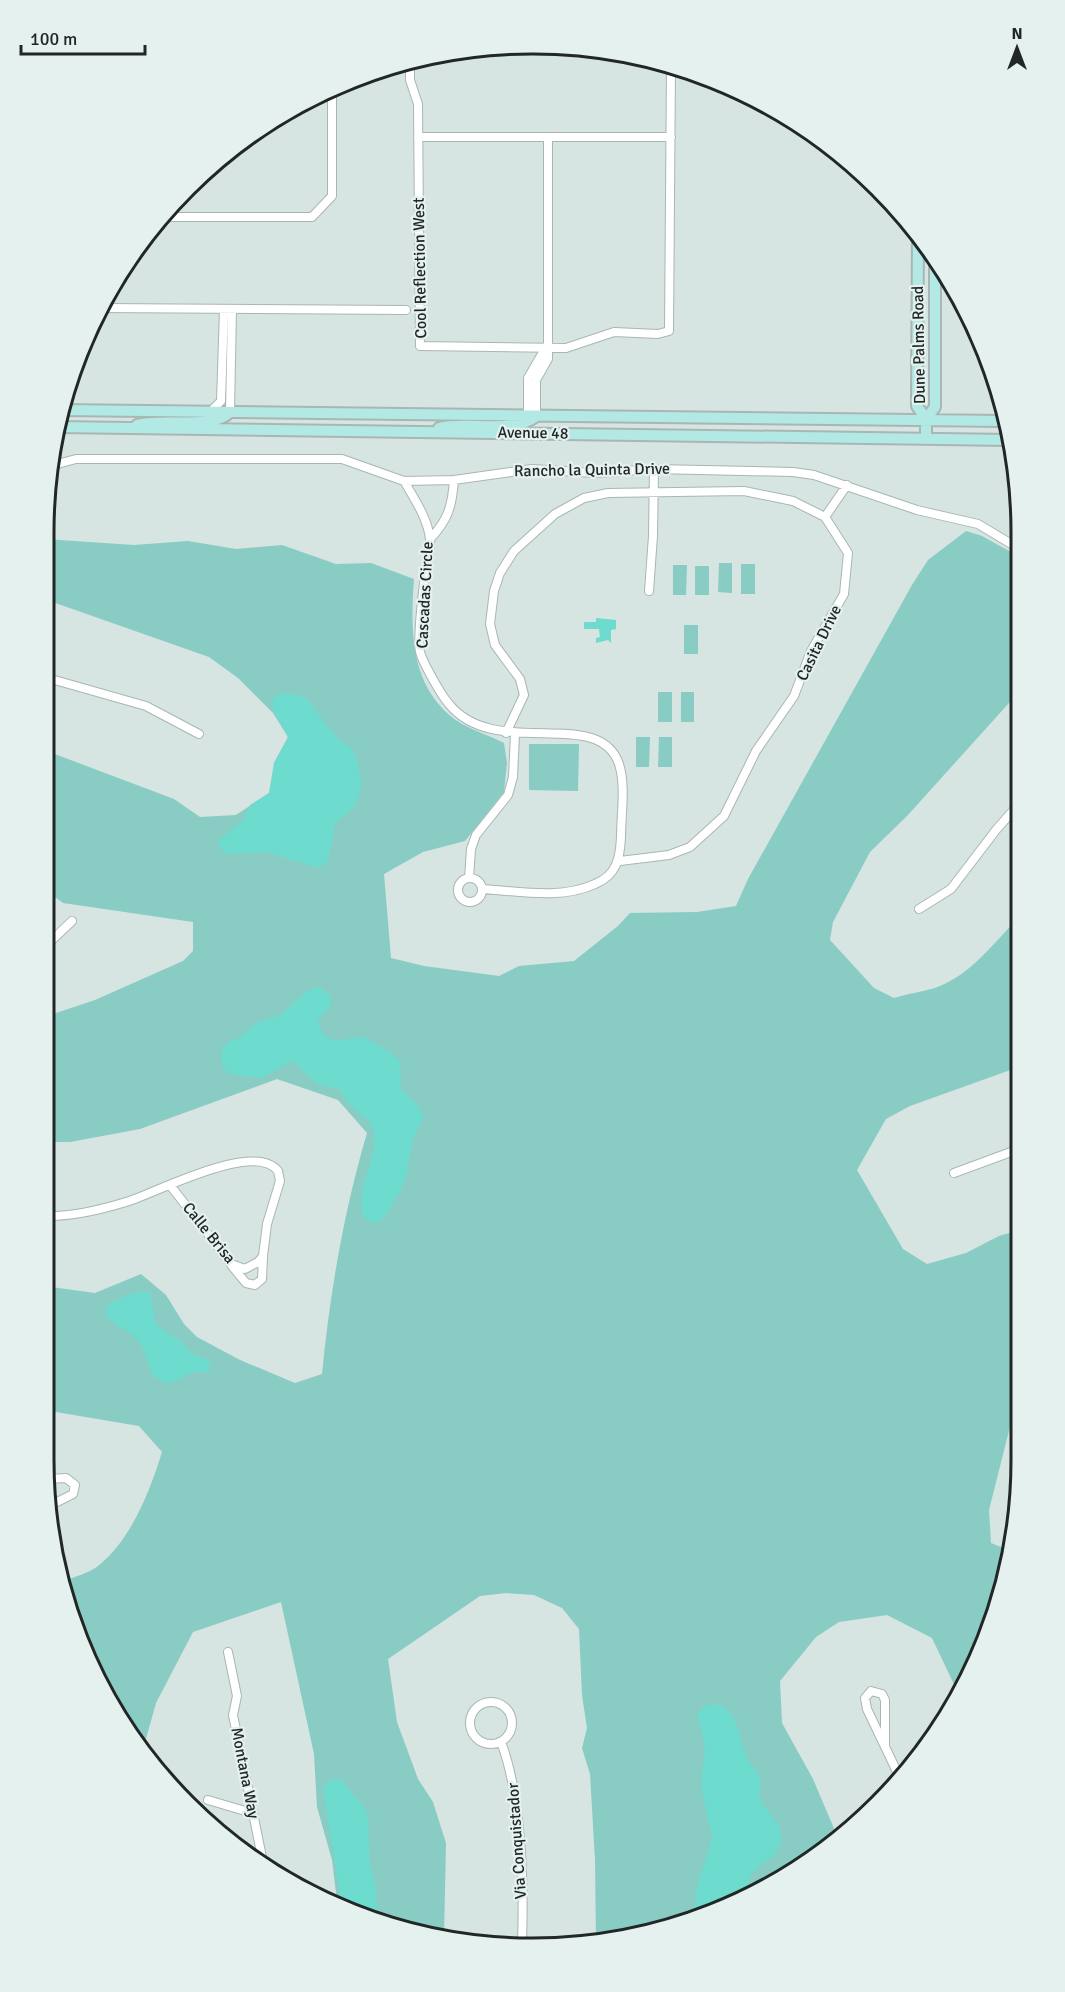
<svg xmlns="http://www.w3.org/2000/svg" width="1065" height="1992" viewBox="0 0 1065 1992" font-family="Signika,sans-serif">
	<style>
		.green { fill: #88ccc4 }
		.water { fill: #6edbcf }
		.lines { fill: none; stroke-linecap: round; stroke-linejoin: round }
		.minor-casing { stroke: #a9b6b4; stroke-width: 10 }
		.secondary-casing { stroke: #a9b6b4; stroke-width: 14 }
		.minor { stroke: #fff; stroke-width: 8 }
		.secondary { stroke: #b2e9e5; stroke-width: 10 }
		.labels { text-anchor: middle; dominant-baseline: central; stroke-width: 4.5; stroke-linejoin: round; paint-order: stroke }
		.street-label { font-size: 16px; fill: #212626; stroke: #e4f1ef }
		.rim { fill: none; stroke: #212626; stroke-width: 3 }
	</style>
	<rect width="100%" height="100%" fill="#d6e4e2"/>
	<path class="green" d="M966,531L982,536L1018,556V693L907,816L870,852L833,922L830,940L874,988L894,998C907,994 921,992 935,988C970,976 994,943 1019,917V1067L910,1106L886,1119L857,1170L903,1249L927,1264L966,1253L999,1236L1020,1230V1387L989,1510L991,1543L1011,1551C1003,1597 986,1656 958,1693L932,1638L887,1615L839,1622L816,1637L780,1681L782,1723L813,1779L838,1838L804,1866L720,1911L596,1940L595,1860L590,1774L582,1748L587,1728L582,1695L579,1629L562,1608L534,1595L506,1593L480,1596L388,1659L397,1722L418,1779L433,1802L446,1843L444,1936L406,1932L337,1901L332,1860L317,1807L314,1754L281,1602L193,1632L156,1703L142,1753L70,1617L64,1581C74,1577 89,1573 98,1566C131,1540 150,1491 162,1452L139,1426L44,1410V1286L95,1293L141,1274L166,1295L184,1324L197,1337L240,1360L295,1383L322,1374C330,1292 344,1211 367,1133L338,1100L277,1079L140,1129L70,1142H44V1017L95,1000L183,961L193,951V922L63,903L44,889V750L174,799L200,817L236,815L269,793L273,778L274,763L288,737L273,713L238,678L209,657L44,599V539L134,545L188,541L236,549L282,545L336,564L371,563L414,579C410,632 410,692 462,724C475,731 490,736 504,743L507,763L504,792L465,841L423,852L384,874L391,958L424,966L499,976L519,966L574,961L618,926L630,913L697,912L736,906L748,879L912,585L928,560Z
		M719,563H732V593L718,592Z
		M741,564H755V594H741Z
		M673,565H687L686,595H673Z
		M695,566H709V595H695Z
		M684,625H698V654H684Z
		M658,692H672V722H658Z
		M681,692H694V722H681Z
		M636,737H650L649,767H636Z
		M659,737H672V767H658Z
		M529,744H579L578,791L529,790Z"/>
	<path class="water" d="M596,618L616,620V629L611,630V643L608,640L596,643V638L600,637L599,629H584V622H596Z
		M288,693L306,698L339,740L351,748L357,759L361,783L359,797L354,807L335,823L328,861L319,868L265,852L227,854L217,845L221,838L243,821L250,805L269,793L274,763L288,738C284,723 254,696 288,693Z
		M320,987L329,994C336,1009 323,1010 318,1022L323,1035L335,1040L364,1037L392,1053L400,1062L401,1089L416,1103L424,1117L412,1141L408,1170L401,1190L384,1218L375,1223L364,1218C351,1186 384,1155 372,1127C368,1117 360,1115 353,1108C347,1102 344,1095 339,1089L318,1085L292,1061L262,1078L229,1074L221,1064L222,1049L228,1042L237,1039L258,1022L281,1015L308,990Z
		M142,1291L151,1294L155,1322L160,1328L181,1341L192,1354L209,1360L210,1371L194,1372L169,1384L154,1377C147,1364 145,1348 135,1337C126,1328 110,1325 105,1313L108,1305L123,1297Z
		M715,1704C740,1710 738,1737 746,1756C749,1764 756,1768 759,1775C763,1782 758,1791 760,1798C765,1814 782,1820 781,1838C780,1859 761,1861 750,1875L746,1897L720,1911L694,1917L696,1890L712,1838L701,1786L705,1746L697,1714L705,1706Z
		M340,1779L364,1807L368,1817L370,1865L375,1883L378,1919L341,1902L323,1788L331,1780Z"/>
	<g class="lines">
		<g class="minor-casing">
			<path id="minor" d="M410,61V80L418,104L420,346L566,348L614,332L658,334L669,331L671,65
				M418,137H671
				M161,217H312L332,196V89
				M99,308L406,310
				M210,412L221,401L224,310
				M230,412L232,310
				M528,416V378L546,347
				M536,416V380L548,359V137
				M50,466L76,459H342L404,481L454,480L532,469L595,473L654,469L793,472L814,475L917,510L978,524L1018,548
				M404,481C414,498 428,519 430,539C431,550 427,564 425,575C423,592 417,638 420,652C423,663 441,695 449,704C495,761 599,705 619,764C626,786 621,814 621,837C620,858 617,875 595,884C560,900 519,891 482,889
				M825,517L847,485
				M430,539C448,520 452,507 454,480
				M649,591L653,536L654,469
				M44,677L146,706L199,734
				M506,733L524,695L520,679L495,645L490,624L494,591L500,573L514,551L555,514L584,498L608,493L744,491L793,501L825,517L848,553L844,594L811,651L794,696L756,751L724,816L690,847L669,855L620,861
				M458 890a12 12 0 1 1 24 0a12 12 0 1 1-24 0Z
				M469,878L471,849L476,835L508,795L513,777L515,734
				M919,909L951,889L996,830L1018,805
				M44,942L52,940L72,921
				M954,1173L1019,1149
				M44,1216C71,1217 100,1210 126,1202C156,1193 254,1140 278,1171L280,1181L267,1224L263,1256L258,1262L245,1269L231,1264L170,1185
				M232,1266L246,1283L255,1285L262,1279L263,1257
				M47,1479L66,1478L75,1485L73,1494L51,1505
				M228,1652L237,1696L233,1715L264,1867
				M470 1723a21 21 0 1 1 42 0a21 21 0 1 1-42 0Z
				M501,1742C522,1797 524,1884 522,1943
				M885,1744V1700L882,1694L871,1691L865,1698L867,1709L899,1776
				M208,1800L252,1813"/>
		</g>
		<g class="secondary-casing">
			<path id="secondary" d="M918,232L917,406L926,419V438
				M60,410L1004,421
				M926,419L935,407V260
				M137,425C161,418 214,430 230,412
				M57,427L1010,440
				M439,428C467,421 513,434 535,417"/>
		</g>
		<use href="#minor" class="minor"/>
		<use href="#secondary" class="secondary"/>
	</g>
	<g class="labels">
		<g class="street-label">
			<text transform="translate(420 268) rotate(-91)">Cool Reflection West</text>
			<text transform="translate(919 345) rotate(-91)">Dune Palms Road</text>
			<text transform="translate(533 433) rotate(1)">Avenue 48</text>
			<text transform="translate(592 470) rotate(-1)">Rancho la Quinta Drive</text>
			<text transform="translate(425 595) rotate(-87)">Cascadas Circle</text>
			<text transform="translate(819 643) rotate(-64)">Casita Drive</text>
			<text transform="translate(209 1233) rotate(51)">Calle Brisa</text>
			<text transform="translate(245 1773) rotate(79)">Montana Way</text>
			<text transform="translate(517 1841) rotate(-94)">Via Conquistador</text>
		</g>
	</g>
	<path d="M0 0H1065V1992H0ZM532 54H533A478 478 0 0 1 1011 532V1460A478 478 0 0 1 533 1938H532A478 478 0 0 1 54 1460V532A478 478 0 0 1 532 54Z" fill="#e4f1ef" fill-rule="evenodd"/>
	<path class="rim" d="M532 54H533A478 478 0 0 1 1011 532V1460A478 478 0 0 1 533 1938H532A478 478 0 0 1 54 1460V532A478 478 0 0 1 532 54Z"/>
	<g transform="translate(1017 48)" stroke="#e4f1ef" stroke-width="4.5" paint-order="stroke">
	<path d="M0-4.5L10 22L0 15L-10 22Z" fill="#212626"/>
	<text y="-9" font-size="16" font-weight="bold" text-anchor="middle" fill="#212626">N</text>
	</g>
	<path d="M21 45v9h124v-9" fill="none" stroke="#212626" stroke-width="3"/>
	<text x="30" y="45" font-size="18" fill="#212626" stroke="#e4f1ef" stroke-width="4.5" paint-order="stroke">100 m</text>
</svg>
